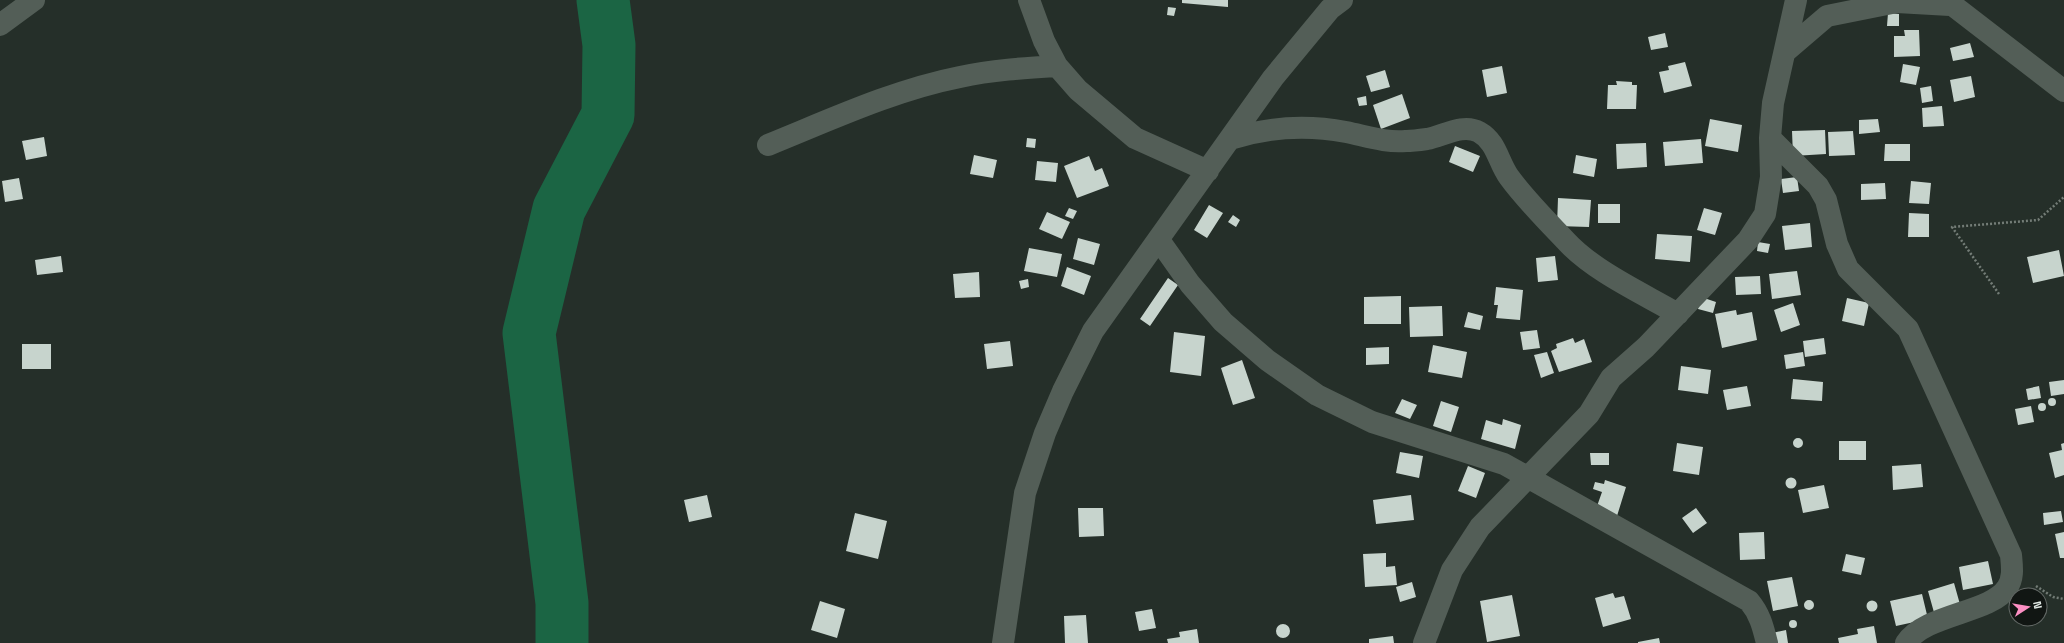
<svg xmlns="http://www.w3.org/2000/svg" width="2064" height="643" viewBox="0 0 2064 643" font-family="'Space Grotesk',sans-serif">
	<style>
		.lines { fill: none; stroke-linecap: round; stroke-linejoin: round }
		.river { stroke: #1b6544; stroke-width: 53 }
		.building { fill: #c7d4cd }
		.path { stroke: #737c76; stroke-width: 2.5; stroke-dasharray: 2 2; stroke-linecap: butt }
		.street { stroke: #535e57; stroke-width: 22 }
	</style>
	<rect width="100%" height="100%" fill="#252f29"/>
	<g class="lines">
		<path class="river" d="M562,643V603L529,333L559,209L608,115L609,45L603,0"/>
	</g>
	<path class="building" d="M1182,0H1228V7L1182,3Z
		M1168,7L1176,8L1174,16L1167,15Z
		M1888,13L1899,14V26H1887Z
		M1904,30H1919L1920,56L1894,57V36H1905Z
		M1665,33L1668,47L1651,50L1648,37Z
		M1970,43L1974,57L1953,61L1950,48Z
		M1685,62L1692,86L1664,93L1659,72L1669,70L1668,66Z
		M1903,64L1920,67L1916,85L1900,82Z
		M1502,66L1507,93L1487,97L1482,70Z
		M1385,70L1390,87L1371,92L1366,76Z
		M1971,76L1975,97L1954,102L1950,80Z
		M1616,81L1632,82V85H1637L1636,109H1607L1608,85H1617Z
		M1931,86L1933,101L1922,103L1920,88Z
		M1402,94L1410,118L1381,129L1373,105Z
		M1366,96L1367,105L1359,106L1357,98Z
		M1942,106L1944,126L1923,127L1922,108Z
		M1710,119L1742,125L1738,152L1705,146Z
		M1878,119L1880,132L1859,134V120Z
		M1825,130L1826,154L1793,156L1792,131Z
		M1853,131L1855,155L1829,156L1828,132Z
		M44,137L47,156L26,160L22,141Z
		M1027,138L1036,139L1035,148L1026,147Z
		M1701,139L1703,163L1665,166L1663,142Z
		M1646,143L1647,167L1617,169L1616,144Z
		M1885,144H1910V161H1884Z
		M1455,146L1480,156L1473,172L1449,162Z
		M974,155L997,160L993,178L970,174Z
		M1576,155L1597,159L1594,177L1573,173Z
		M1089,156L1095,171L1102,168L1109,186L1077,198L1064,166Z
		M1037,161L1058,163L1056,182L1035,180Z
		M1797,177L1799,191L1783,193L1781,179Z
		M19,178L23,199L5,202L2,181Z
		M1911,181L1931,183L1929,204L1909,203Z
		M1885,183L1886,199L1861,200V184Z
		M1558,198L1591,200L1589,227L1557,226Z
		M1598,204H1620V223H1598Z
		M1209,205L1223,213L1207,238L1194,230Z
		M1069,208L1077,211L1073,219L1065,216Z
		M1704,208L1722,213L1715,235L1697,230Z
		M1047,212L1070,222L1062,239L1039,229Z
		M1909,213L1929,214V237H1908Z
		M1233,215L1240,220L1236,227L1228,222Z
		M1810,223L1812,247L1785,250L1782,226Z
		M1657,234L1692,236L1690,262L1655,259Z
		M1078,238L1100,244L1094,265L1073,259Z
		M1758,242L1770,244L1768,253L1757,251Z
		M1029,248L1062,254L1057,277L1024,271Z
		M2059,250L2064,276L2033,283L2027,257Z
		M61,256L63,272L37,275L35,260Z
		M1555,256L1558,280L1538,282L1536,258Z
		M1067,267L1091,276L1084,295L1061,286Z
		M1797,271L1801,295L1772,299L1769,274Z
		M979,272L980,297L955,298L953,274Z
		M1760,276L1761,294L1736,295L1735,277Z
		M1168,278L1178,285L1150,326L1140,319Z
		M1028,279L1029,287L1021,289L1019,281Z
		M1496,287L1523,290L1520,320L1496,318L1498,305H1494Z
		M1401,296V324H1364V297Z
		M1701,297L1716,302L1713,313L1698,309Z
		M1847,298L1869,303L1864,326L1842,321Z
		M1793,303L1800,325L1781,332L1774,310Z
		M1442,306L1443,336L1410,337L1409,307Z
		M1736,310L1737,315L1752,312L1757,340L1722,348L1715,314Z
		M1468,312L1483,316L1480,330L1464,327Z
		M1537,330L1540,348L1523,350L1520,332Z
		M1174,332L1205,336L1201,376L1170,372Z
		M1573,338L1575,343L1584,339L1592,362L1559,372L1551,351L1557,348L1556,344Z
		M1824,338L1826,354L1805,357L1803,341Z
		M1010,341L1013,366L987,369L984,344Z
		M22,344H51V369H22Z
		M1433,345L1467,352L1462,378L1428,372Z
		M1389,347V364L1366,365V348Z
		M1547,352L1554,373L1541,378L1534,355Z
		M1803,352L1805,366L1786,369L1784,355Z
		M1242,360L1255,398L1233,405L1221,368Z
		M1681,366L1711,370L1708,394L1678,390Z
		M1793,379L1823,382L1822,401L1791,399Z
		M2064,380V394L2051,396L2049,382Z
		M1747,386L1751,406L1727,410L1723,390Z
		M2039,386L2041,398L2028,400L2026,389Z
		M2048 402a4 4 0 1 1 8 0a4 4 0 1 1-8 0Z
		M1402,399L1417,405L1410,419L1395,413Z
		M1441,401L1459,407L1451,432L1433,426Z
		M2038 407a4 4 0 1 1 8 0a4 4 0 1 1-8 0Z
		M2031,406L2034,422L2018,425L2015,409Z
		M1503,419L1521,425L1515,449L1481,439L1486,420L1502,425Z
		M1793 443a5 5 0 1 1 10 0a5 5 0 1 1-10 0Z
		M1839,441H1866V460H1839Z
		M1677,443L1703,447L1699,475L1673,471Z
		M2064,443V475L2055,478L2049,453L2062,450L2061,444Z
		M1400,452L1423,456L1419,478L1396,473Z
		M1590,453H1609V465H1591Z
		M1921,464L1923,487L1893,490L1892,466Z
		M1468,466L1485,473L1476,498L1458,491Z
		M1785.5 483a5.5 5.5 0 1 1 11 0a5.5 5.5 0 1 1-11 0Z
		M1605,480L1626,487L1617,516L1596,509L1602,492L1593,489L1595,482L1604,484Z
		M1824,485L1829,508L1803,513L1798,490Z
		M707,495L712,517L689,522L684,500Z
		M1411,495L1414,520L1376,524L1373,500Z
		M1078,508H1103L1104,536L1079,537Z
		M1696,508L1707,523L1693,533L1682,518Z
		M2061,511L2063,522L2044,525L2043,513Z
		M855,513L887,521L878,559L846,551Z
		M1764,532L1765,559L1740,560L1739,533Z
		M2064,532V558H2060L2055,534Z
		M1386,553V567L1395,566L1397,585L1365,587L1363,554Z
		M1846,554L1865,558L1861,575L1842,571Z
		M1988,561L1993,584L1963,590L1959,567Z
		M1792,577L1798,606L1773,611L1767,581Z
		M1412,582L1416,597L1400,602L1396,587Z
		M1954,583L1961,608L1935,616L1928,591Z
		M1613,593L1615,598L1624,596L1631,619L1603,627L1595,598Z
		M1922,594L1928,619L1896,626L1890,601Z
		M1512,595L1520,636L1487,642L1480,601Z
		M1804 605a5 5 0 1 1 10 0a5 5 0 1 1-10 0Z
		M1866.5 606a5.5 5.5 0 1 1 11 0a5.5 5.5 0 1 1-11 0Z
		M820,601L845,609L837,638L811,630Z
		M1152,609L1156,628L1139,631L1135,612Z
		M1086,615L1088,643H1065L1064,616Z
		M1789 624a4 4 0 1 1 8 0a4 4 0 1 1-8 0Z
		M1276 631a7 7 0 1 1 14 0a7 7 0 1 1-14 0Z
		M1874,626L1877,643H1839L1838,638L1858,634L1857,629Z
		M1197,629L1199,643H1168L1167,639L1180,637L1179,632Z
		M1786,630L1788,643H1774L1772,633Z
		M1393,636L1394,643H1369V639Z
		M1659,638L1660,643H1638V642Z"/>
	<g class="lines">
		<path class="path" d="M1999,294L1952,227L2038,220L2064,197
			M2036,586L2053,597L2064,599"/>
		<path class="street" d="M1029,0L1044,41L1057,66L1078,90L1135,138L1208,171
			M1946,0L2064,91
			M0,25L34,0
			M1785,52L1827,16L1897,2L1950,5
			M1770,138L1818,186L1826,200L1837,244L1848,269L1908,329L2011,555C2012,566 2014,578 2007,588C1991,613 1925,614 1906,643
			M1230,139C1268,127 1308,125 1346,132C1366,136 1386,143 1406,141C1413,141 1420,140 1427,139C1443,136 1463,123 1479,132C1497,142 1498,162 1509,177C1525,199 1546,220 1565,240C1593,271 1642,293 1678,314
			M768,145C830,120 894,90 960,77C992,70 1024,68 1057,66
			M1159,240L1190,284L1223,322L1267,360L1317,395L1372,422L1504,464L1749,601C1760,614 1763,627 1767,643
			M1003,643L1025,493L1045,433L1063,391L1093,331L1273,78L1330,9L1342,0
			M1424,643L1452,570L1480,527L1589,414L1611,378L1646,347L1748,240L1765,214L1771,177L1770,138L1773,103L1796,0"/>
	</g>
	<g transform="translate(2028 607) rotate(78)"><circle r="19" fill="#111613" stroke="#656b68"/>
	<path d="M0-3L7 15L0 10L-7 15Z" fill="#fc8fc3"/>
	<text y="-6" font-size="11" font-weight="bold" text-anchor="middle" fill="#e4ebe7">N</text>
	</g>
</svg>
